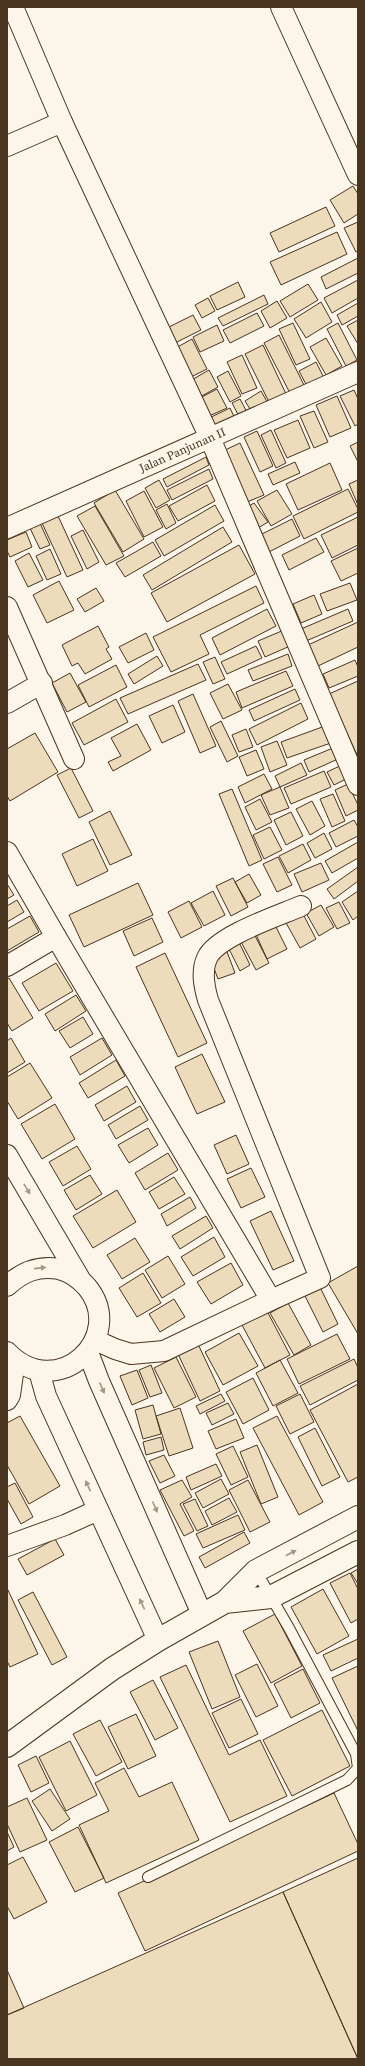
<svg xmlns="http://www.w3.org/2000/svg" width="365" height="2066" viewBox="0 0 365 2066" font-family="'Source Serif 4',serif">
	<style>
		.building { fill: #ecdcbc; stroke: #4a3520 }
		.lines { fill: none; stroke-linecap: round; stroke-linejoin: round }
		.lane-casing { stroke: #4a3520; stroke-width: 12 }
		.street-casing { stroke: #4a3520; stroke-width: 22 }
		.secondary-casing { stroke: #4a3520; stroke-width: 24 }
		.lane { stroke: #fbf6e9; stroke-width: 10 }
		.street { stroke: #fbf6e9; stroke-width: 20 }
		.secondary { stroke: #fbf6e9; stroke-width: 22 }
		.oneway { fill: #a29684 }
		.labels { text-anchor: middle; dominant-baseline: central; stroke-width: 3; stroke-linejoin: round; paint-order: stroke }
		.street-label { font-size: 12px; fill: #4a3520; stroke: #fbf6e9 }
	</style>
	<rect width="100%" height="100%" fill="#fbf6e9"/>
	<path class="building" d="M353,186L358,194V214L344,223L330,200Z
		M326,207L335,226L279,252L270,233Z
		M358,222V251L356,252L344,228Z
		M337,232L347,254L281,285L270,262Z
		M358,258V273L326,289L321,277Z
		M358,280V298L332,313L324,298Z
		M238,282L245,297L217,310L210,296Z
		M308,284L318,300L290,317L280,301Z
		M264,295L268,304L223,326L218,318Z
		M208,298L215,311L202,318L195,305Z
		M277,301L287,318L270,328L261,311Z
		M321,302L332,322L306,338L294,319Z
		M358,303V316L342,325L337,315Z
		M257,313L264,326L230,343L223,330Z
		M193,315L201,330L175,343L167,328Z
		M358,320V344L347,326Z
		M293,323L310,359L296,365L279,329Z
		M338,323L357,360L346,366L327,329Z
		M217,325L224,341L200,352L193,337Z
		M279,335L306,389L292,397L264,343Z
		M326,338L342,366L326,375L310,347Z
		M192,339L207,369L189,378L174,349Z
		M263,345L287,396L270,404L245,354Z
		M242,355L257,388L242,394L227,362Z
		M316,362L325,380L308,388L299,371Z
		M209,370L218,387L200,397L190,381Z
		M228,371L241,396L230,402L217,377Z
		M217,389L227,408L209,416L200,398Z
		M354,390L358,399V424L355,426L340,396Z
		M261,391L270,407L255,417L245,401Z
		M337,396L351,428L330,437L316,405Z
		M240,399L250,418L242,422L232,403Z
		M230,408L238,425L215,435L207,419Z
		M314,411L328,442L314,448L300,416Z
		M298,420L310,448L287,458L274,430Z
		M271,430L286,463L276,468L261,435Z
		M257,431L273,466L260,472L244,437Z
		M358,442V462L350,446Z
		M240,443L264,495L247,502L223,451Z
		M206,457L209,465L167,487L163,479Z
		M295,462L300,473L273,485L268,474Z
		M330,463L342,490L298,510L286,484Z
		M209,469L213,479L172,500L167,490Z
		M159,480L170,500L156,508L145,488Z
		M358,480V505L349,484Z
		M207,485L215,501L178,521L169,506Z
		M348,489L358,509V512L304,539L293,516Z
		M115,490L144,539L123,552L94,503Z
		M277,490L292,514L271,526L257,501Z
		M144,491L163,527L144,537L126,501Z
		M254,503L268,522L258,528L244,509Z
		M167,504L176,523L166,529L156,510Z
		M215,505L224,521L164,556L155,540Z
		M95,506L124,556L106,565L77,516Z
		M58,516L83,570L67,577L42,523Z
		M358,517V545L332,558L321,535Z
		M38,519L50,545L40,549L28,524Z
		M292,519L300,536L267,553L258,536Z
		M223,527L232,542L152,590L143,575Z
		M83,530L99,562L87,569L71,536Z
		M26,532L32,547L10,557L7,551V540Z
		M316,538L324,552L289,570L282,555Z
		M153,542L161,556L125,577L116,563Z
		M239,545L255,574L167,622L151,593Z
		M358,548V573L341,581L331,561Z
		M50,549L61,574L47,580L36,556Z
		M29,553L43,580L28,587L15,561Z
		M59,581L74,610L47,623L33,595Z
		M350,583L357,600L327,611L320,594Z
		M256,586L264,603L200,635L209,654L171,672L153,637Z
		M96,588L104,601L85,612L77,599Z
		M314,595L322,614L301,623L293,604Z
		M267,609L276,626L220,655L212,638Z
		M348,609L353,621L306,641L301,629Z
		M358,622V647L318,666L308,645Z
		M98,626L109,647L106,649L112,659L85,674L78,663L72,666L62,645Z
		M284,630L290,646L265,657L258,641Z
		M146,633L154,650L128,663L119,647Z
		M256,646L262,658L227,674L221,662Z
		M288,654L292,666L253,681L248,670Z
		M157,656L163,666L134,684L128,674Z
		M215,657L225,679L213,684L203,662Z
		M355,660L358,667V676L329,688L323,674Z
		M198,664L206,680L128,714L120,698Z
		M116,665L127,687L89,707L78,685Z
		M286,671L293,686L242,708L236,692Z
		M70,673L86,702L67,712L52,683Z
		M358,681V757L329,694Z
		M228,684L242,710L223,719L210,693Z
		M295,689L300,700L254,721L249,710Z
		M193,694L216,746L200,753L178,701Z
		M116,699L128,722L84,745L72,723Z
		M301,703L308,719L257,745L249,729Z
		M173,705L185,732L162,743L149,716Z
		M221,721L238,756L227,762L210,727Z
		M137,724L151,750L113,771L108,762L121,756L111,738Z
		M325,726L331,743L287,758L281,742Z
		M246,729L253,747L239,752L232,735Z
		M35,733L58,772L10,801L7,796V749Z
		M277,741L287,765L270,772L261,747Z
		M333,748L338,759L309,772L304,760Z
		M256,750L264,769L247,776L239,757Z
		M301,763L307,775L280,787L275,776Z
		M346,763L352,776L334,785L327,772Z
		M71,768L93,811L79,818L57,775Z
		M324,771L331,787L291,804L284,788Z
		M264,774L272,789L245,803L238,787Z
		M348,784L358,805V810L346,816L335,790Z
		M280,787L289,808L270,815L261,795Z
		M232,789L262,860L249,866L219,794Z
		M333,794L345,821L332,827L320,799Z
		M260,799L272,822L256,830L245,807Z
		M312,801L325,826L310,835L296,809Z
		M110,811L132,855L110,865L89,822Z
		M291,812L303,836L286,845L274,820Z
		M354,820L358,827V836L336,847L329,833Z
		M270,827L282,850L264,859L253,835Z
		M324,833L332,849L315,858L307,843Z
		M93,839L108,871L77,886L62,854Z
		M358,842V858L332,873L325,861Z
		M303,844L311,860L288,873L279,856Z
		M278,857L292,885L277,892L263,864Z
		M321,863L329,880L302,892L294,874Z
		M358,867V881L334,899L327,889Z
		M249,874L261,895L247,903L235,882Z
		M233,878L248,907L231,916L216,886Z
		M138,883L153,915L84,947L69,915Z
		M7,884L14,895L7,899Z
		M213,891L225,915L204,926L191,903Z
		M358,891V916L353,920L342,902Z
		M17,900L24,912L7,922V906Z
		M189,901L202,927L181,938L168,912Z
		M339,902L350,923L337,929L326,908Z
		M321,905L334,927L319,936L306,913Z
		M302,912L316,939L300,948L285,921Z
		M30,916L39,932L7,951V929Z
		M152,918L163,942L134,956L123,931Z
		M273,921L287,949L267,959L254,930Z
		M252,930L269,963L256,970L238,936Z
		M237,938L250,965L240,971L226,943Z
		M226,949L235,973L218,979L209,955Z
		M165,953L207,1043L178,1057L136,967Z
		M56,963L73,991L39,1011L22,983Z
		M9,978L33,1018L12,1031L7,1023V979Z
		M76,995L86,1011L55,1031L45,1014Z
		M83,1017L93,1034L70,1048L59,1031Z
		M11,1038L25,1062L7,1073V1041Z
		M102,1038L112,1055L80,1075L70,1057Z
		M202,1054L225,1102L197,1114L175,1067Z
		M116,1060L125,1076L88,1098L79,1083Z
		M30,1063L52,1098L18,1119L7,1101V1077Z
		M127,1086L136,1102L104,1121L95,1105Z
		M55,1104L75,1139L42,1159L21,1124Z
		M140,1106L148,1120L116,1139L108,1125Z
		M148,1128L158,1145L129,1163L118,1145Z
		M236,1135L249,1164L227,1174L214,1145Z
		M77,1146L91,1169L63,1186L49,1162Z
		M168,1153L178,1170L145,1190L135,1173Z
		M251,1168L265,1197L241,1208L227,1179Z
		M90,1175L102,1194L76,1210L64,1190Z
		M174,1177L185,1194L159,1209L149,1192Z
		M117,1190L136,1222L93,1248L73,1216Z
		M190,1197L196,1208L167,1226L161,1214Z
		M271,1211L294,1261L273,1270L250,1221Z
		M206,1216L213,1228L180,1249L172,1236Z
		M214,1237L225,1257L193,1276L181,1257Z
		M135,1238L150,1262L122,1279L107,1255Z
		M168,1256L185,1284L162,1298L145,1270Z
		M231,1263L243,1285L211,1304L197,1282Z
		M358,1266V1334L328,1283Z
		M143,1273L161,1303L137,1317L119,1288Z
		M319,1285L338,1324L323,1332L303,1292Z
		M174,1299L185,1317L160,1332L149,1314Z
		M288,1303L311,1345L294,1355L270,1313Z
		M267,1311L290,1355L265,1368L242,1325Z
		M239,1333L258,1366L223,1385L205,1352Z
		M337,1334L350,1359L299,1384L287,1359Z
		M198,1344L220,1391L200,1401L178,1354Z
		M176,1357L196,1397L174,1408L154,1368Z
		M354,1359L358,1368V1380L310,1405L300,1386Z
		M280,1360L298,1393L273,1406L256,1373Z
		M151,1365L162,1393L150,1397L139,1370Z
		M137,1370L148,1398L132,1405L120,1376Z
		M253,1378L269,1410L243,1424L226,1392Z
		M358,1384V1477L348,1482L310,1410Z
		M221,1394L225,1401L200,1414L196,1406Z
		M300,1394L314,1422L290,1434L276,1406Z
		M228,1403L234,1414L212,1425L206,1413Z
		M153,1405L161,1434L143,1439L135,1410Z
		M180,1408L193,1448L169,1456L156,1416Z
		M20,1416L60,1486L29,1504L7,1465V1423Z
		M277,1416L323,1502L299,1515L253,1428Z
		M236,1419L244,1438L216,1449L208,1431Z
		M315,1428L340,1477L322,1486L298,1437Z
		M161,1437L164,1450L146,1455L143,1442Z
		M257,1445L278,1497L261,1504L240,1452Z
		M233,1446L248,1477L231,1485L216,1454Z
		M164,1455L175,1476L160,1483L149,1461Z
		M216,1464L222,1476L191,1490L186,1477Z
		M221,1479L229,1494L203,1508L195,1493Z
		M182,1480L192,1497L180,1504L194,1531L184,1536L160,1490Z
		M248,1480L270,1522L250,1532L229,1490Z
		M15,1483L33,1517L21,1524L7,1499V1487Z
		M229,1498L237,1512L212,1525L205,1511Z
		M195,1499L208,1526L197,1531L183,1504Z
		M238,1515L245,1530L203,1548L196,1534Z
		M244,1532L250,1543L205,1568L199,1557Z
		M55,1539L64,1555L27,1575L18,1559Z
		M358,1569V1584L351,1573Z
		M350,1573L358,1589V1619L351,1623L330,1583Z
		M7,1588L38,1654L10,1667L7,1661Z
		M323,1589L349,1636L317,1654L291,1607Z
		M33,1592L67,1657L52,1665L18,1600Z
		M275,1614L302,1666L271,1683L243,1631Z
		M358,1639V1658L331,1671L323,1655Z
		M218,1641L240,1697L212,1709L189,1652Z
		M257,1664L278,1706L256,1717L235,1675Z
		M186,1665L229,1755L260,1740L287,1796L230,1822L160,1677Z
		M358,1666V1731L332,1678Z
		M303,1669L320,1703L291,1718L274,1684Z
		M153,1680L178,1728L155,1740L130,1692Z
		M241,1699L258,1734L229,1748L212,1713Z
		M322,1710L350,1766L292,1796L263,1740Z
		M136,1714L156,1756L128,1769L108,1727Z
		M100,1720L122,1762L96,1776L73,1734Z
		M70,1741L97,1795L66,1811L39,1757Z
		M36,1756L49,1783L31,1792L18,1765Z
		M124,1768L139,1797L172,1782L199,1840L106,1883L79,1825L109,1811L95,1783Z
		M50,1789L70,1819L52,1831L32,1801Z
		M334,1793L358,1844V1851L145,1951L118,1893Z
		M27,1798L47,1840L20,1852L7,1824V1807Z
		M78,1827L104,1878L75,1892L49,1842Z
		M7,1832L14,1847L7,1851Z
		M23,1857L47,1902L14,1919L7,1906V1865Z
		M358,1858V2059L283,1892Z
		M283,1892L358,2059H7V2015Z
		M7,1970L24,2008L7,2015Z"/>
	<g class="lines">
		<g class="lane-casing">
			<path id="lane" d="M256,1571L289,1628L356,1754L358,1768
				M148,1877L347,1780L358,1768"/>
		</g>
		<g class="street-casing">
			<g id="street">
				<path d="M13,7L62,122L210,438L358,785"/>
				<path d="M281,7L358,175"/>
				<path d="M7,146L62,122"/>
				<path id="s1" d="M7,528L358,372"/>
				<path d="M7,607L74,759"/>
				<path d="M7,703L42,683"/>
				<path d="M7,852L56,937L271,1300"/>
				<path d="M7,966L56,937"/>
				<path d="M7,1155L80,1279"/>
				<path d="M7,1286C22,1272 38,1265 59,1269C71,1272 79,1278 87,1287C128,1337 57,1404 7,1352"/>
				<path d="M95,1340L115,1349L131,1354L164,1351L271,1300L320,1278L208,1000C204,986 201,971 207,958C217,936 278,916 301,906"/>
				<path d="M88,1352L99,1381L202,1614"/>
				<path d="M39,1371L46,1396L158,1640"/>
				<path d="M7,1400L10,1395L15,1360"/>
				<path d="M7,1546L65,1525L98,1510"/>
			</g>
		</g>
		<g class="secondary-casing">
			<path id="secondary" d="M225,1602L271,1597L358,1552
				M7,1746L112,1669L158,1640L225,1602L256,1571L358,1517"/>
		</g>
		<use href="#lane" class="lane"/>
		<use href="#street" class="street"/>
		<use href="#secondary" class="secondary"/>
	</g>
	<defs><path id="oneway-solid" d="M-6-.8H1V-3.2L6.5 0L1 3.2V.8H-6Z"/></defs>
	<g class="oneway">
		<use href="#oneway-solid" transform="translate(27 1189) rotate(59)"/>
		<use href="#oneway-solid" transform="translate(40 1268) rotate(-6)"/>
		<use href="#oneway-solid" transform="translate(102 1388) rotate(66)"/>
		<use href="#oneway-solid" transform="translate(88 1486) rotate(-115)"/>
		<use href="#oneway-solid" transform="translate(155 1507) rotate(66)"/>
		<use href="#oneway-solid" transform="translate(291 1553) rotate(-28)"/>
		<use href="#oneway-solid" transform="translate(142 1604) rotate(-115)"/>
	</g>
	<g class="labels">
		<g class="street-label">
			<text stroke="none"><textPath href="#s1" startOffset="192">Jalan Panjunan II</textPath></text>
		</g>
	</g>
	<rect width="365" height="2066" fill="none" stroke="#4a3520" stroke-width="16"/>
</svg>
